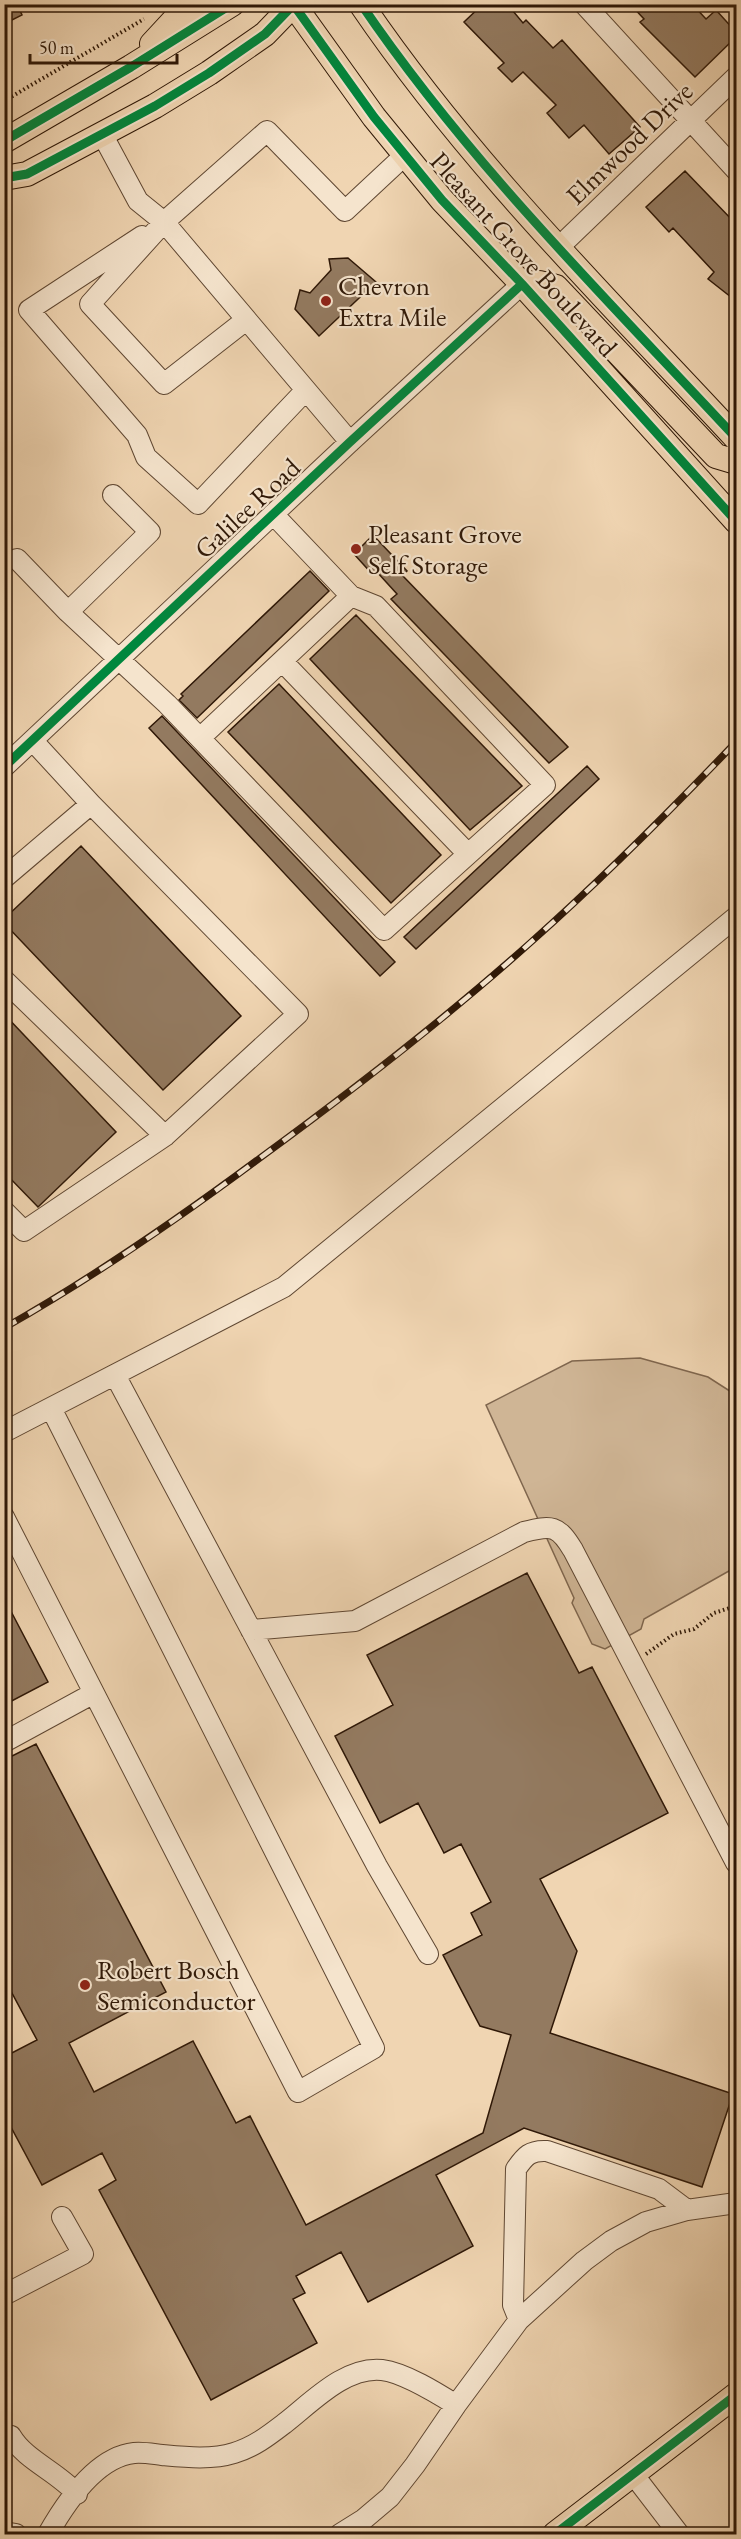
<svg xmlns="http://www.w3.org/2000/svg" width="741" height="2539" viewBox="0 0 741 2539" font-family="'EB Garamond',serif">
	<style>
		.green { fill: #cfb595; stroke: #7f664e; stroke-width: 1.5 }
		.building { fill: #937a60; stroke: #2f1807; stroke-width: 1.5 }
		.lines { fill: none; stroke-linecap: round; stroke-linejoin: round }
		.minor-casing { stroke: #5f4732; stroke-width: 22 }
		.major-casing { stroke: #2f1807; stroke-width: 26 }
		.path { stroke: #2f1807; stroke-width: 4; stroke-dasharray: 1.5 3; stroke-linecap: butt }
		.minor { stroke: #f5e4cd; stroke-width: 20 }
		.major { stroke: #f0d5b2; stroke-width: 24 }
		.rail-casing { stroke: #2f1807; stroke-width: 7 }
		.rail { stroke: #f5e4cd; stroke-width: 4.5; stroke-dasharray: 14; stroke-linecap: butt }
		.cycleway-casing { stroke: #f5e4cd; stroke-width: 13 }
		.cycleway { stroke: #00873e; stroke-width: 9 }
		.poi-dot { fill: #8f2418; stroke: #f5e4cd; stroke-width: 2 }
		.labels { text-anchor: middle; dominant-baseline: central; stroke-width: 4.5; stroke-linejoin: round; paint-order: stroke }
		.street-label { font-size: 27px; fill: #2f1807; stroke: #f5e4cd }
		.poi-label { font-size: 27px; fill: #2f1807; stroke: #f5e4cd; text-anchor: start }
	</style>
	<rect width="100%" height="100%" fill="#f0d5b2"/>
	<filter id="stains"><feTurbulence type="fractalNoise" baseFrequency=".00333" numOctaves="4"/><feColorMatrix values="0 0 0 0 .2 0 0 0 0 .09 0 0 0 0 .02 0 0 0 .5 -.17"/></filter>
	<radialGradient id="worn" r=".72"><stop offset=".6" stop-color="#630" stop-opacity="0"/><stop offset="1" stop-color="#630" stop-opacity=".3"/></radialGradient>
	<path class="green" d="M640,1358L708,1377L736,1395V1567L644,1619L641,1629L605,1649L592,1644L572,1603L574,1598L486,1405L572,1361Z"/>
	<path class="building" d="M4,4H17L22,15L4,24Z
		M483,4H507L523,23L526,20L553,48L562,40L640,127L609,154L584,125L569,138L547,113L556,105L523,72L512,82L498,68L504,63L464,22Z
		M630,4H692L706,19L716,10L736,32V37L695,77L640,22L644,19Z
		M685,171L736,224V301L708,279L714,272L673,228L669,232L646,207Z
		M348,258L376,282L319,336L295,309L300,290L310,293L331,270L329,259Z
		M373,535L407,571L402,575L568,747L549,763L391,599L397,594L377,572L373,575L354,554Z
		M310,571L329,591L197,718L179,700L183,696L181,694Z
		M356,615L522,786L470,830L310,659Z
		M279,684L441,855L391,903L228,732Z
		M162,716L395,962L380,976L149,728Z
		M587,766L599,779L416,949L404,937Z
		M81,846L241,1016L163,1090L4,923V919Z
		M4,1014L116,1132L38,1207L4,1172Z
		M527,1573L579,1673L592,1667L668,1813L540,1879L577,1951L550,2033L733,2094L702,2187L524,2128L436,2175L473,2246L368,2302L341,2252L296,2276L305,2293L293,2299L317,2343L211,2400L99,2190L116,2180L102,2153L42,2185L4,2114V2057L37,2040L4,1978V1760L36,1744L166,1992L69,2043L94,2092L193,2041L236,2123L250,2116L306,2225L483,2133L511,2035L480,2026L443,1955L482,1935L471,1913L491,1902L461,1844L444,1853L418,1803L380,1823L335,1736L393,1705L367,1655Z
		M4,1598L48,1682L4,1705Z"/>
	<g class="lines">
		<g class="minor-casing">
			<path id="minor" d="M584,4L736,170
				M102,134L138,201L164,222L350,442
				M142,236L29,310L137,435L146,457L198,504L305,391
				M559,247L736,77
				M246,320L164,384L90,304L164,222L267,131L345,211L404,156
				M113,495L150,532L68,612L167,704L384,930L545,785L376,606L351,596L273,514
				M17,559L68,612
				M282,661L468,854
				M200,738L351,596
				M4,767L350,442L522,284
				M91,804L298,1014L165,1136
				M4,878L91,804L33,741
				M4,980L165,1136L24,1231L4,1211
				M115,1375L377,1866L428,1954
				M4,1432L284,1287L736,917
				M4,1517L298,2092L374,2048L51,1408
				M251,1630L355,1621L524,1532C552,1525 558,1525 573,1550L736,1863
				M4,1742L94,1693
				M4,2295L83,2254L62,2217
				M519,2320L513,2305L516,2169C525,2156 530,2150 547,2151L659,2189L687,2210
				M11,2436C25,2460 58,2472 77,2494
				M633,2474L679,2534
				M4,2532L16,2534
				M48,2534C65,2504 96,2457 134,2453C143,2452 153,2454 162,2455C184,2457 212,2460 234,2453C254,2447 268,2436 285,2423C311,2403 345,2366 382,2370C405,2373 437,2393 456,2405
				M340,2534L364,2519L390,2497L415,2465L456,2405L519,2320L584,2261L611,2241L646,2222L687,2210L736,2203"/>
		</g>
		<g class="major-casing">
			<path id="major" d="M293,4L374,117L442,200L522,284L736,521
				M361,4C469,163 607,299 736,438
				M152,44L189,4
				M4,141L131,67L232,4
				M4,178L27,174L155,106L209,73L265,34L294,4
				M522,284L539,283L556,287L716,456L736,462
				M555,2534L736,2395"/>
		</g>
		<path class="path" d="M4,101L144,19
			M646,1654L674,1634L694,1629L714,1613L736,1606"/>
		<use href="#minor" class="minor"/>
		<use href="#major" class="major"/>
		<g class="rail-casing">
			<path id="rail" d="M4,1328C94,1277 178,1219 260,1158C353,1090 444,1020 530,943C602,879 670,811 736,742"/>
		</g>
		<use href="#rail" class="rail"/>
		<g class="cycleway-casing">
			<path id="cycleway" d="M293,4L374,117L442,200L522,284L736,521
				M361,4C469,163 607,299 736,438
				M4,141L131,67L232,4
				M4,178L27,174L155,106L209,73L265,34L294,4
				M4,767L350,442L522,284
				M555,2534L736,2395"/>
		</g>
		<use href="#cycleway" class="cycleway"/>
	</g>
	<g class="poi-dot">
		<circle cx="326" cy="301" r="6"/>
		<circle cx="356" cy="549" r="6"/>
		<circle cx="85" cy="1985" r="6"/>
	</g>
	<g class="labels">
		<g class="street-label">
			<text transform="translate(629 143) rotate(-44)">Elmwood Drive</text>
			<text transform="translate(524 254) rotate(48)">Pleasant Grove Boulevard</text>
			<text transform="translate(247 508) rotate(-43)">Galilee Road</text>
		</g>
		<g class="poi-label">
			<text x="338" y="285">Chevron<tspan x="338" dy="31">Extra Mile</tspan></text>
			<text x="368" y="533">Pleasant Grove<tspan x="368" dy="31">Self Storage</tspan></text>
			<text x="97" y="1969">Robert Bosch<tspan x="97" dy="31">Semiconductor</tspan></text>
		</g>
	</g>
	<rect width="741" height="2539" fill="none" stroke="#f0d5b2" stroke-width="24"/>
	<rect x="6" y="6" width="729" height="2527" fill="none" stroke="#2f1807" stroke-width="3"/>
	<rect x="12" y="12" width="717" height="2515" fill="none" stroke="#2f1807" stroke-width="1.5"/>
	<path d="M30 54v9h147v-9" fill="none" stroke="#2f1807" stroke-width="3"/>
	<text x="39" y="54" font-size="18" fill="#2f1807" stroke="#f5e4cd" stroke-width="4.5" paint-order="stroke">50 m</text>
	<rect width="100%" height="100%" filter="url(#stains)"/>
	<rect width="100%" height="100%" fill="url(#worn)"/>
</svg>
